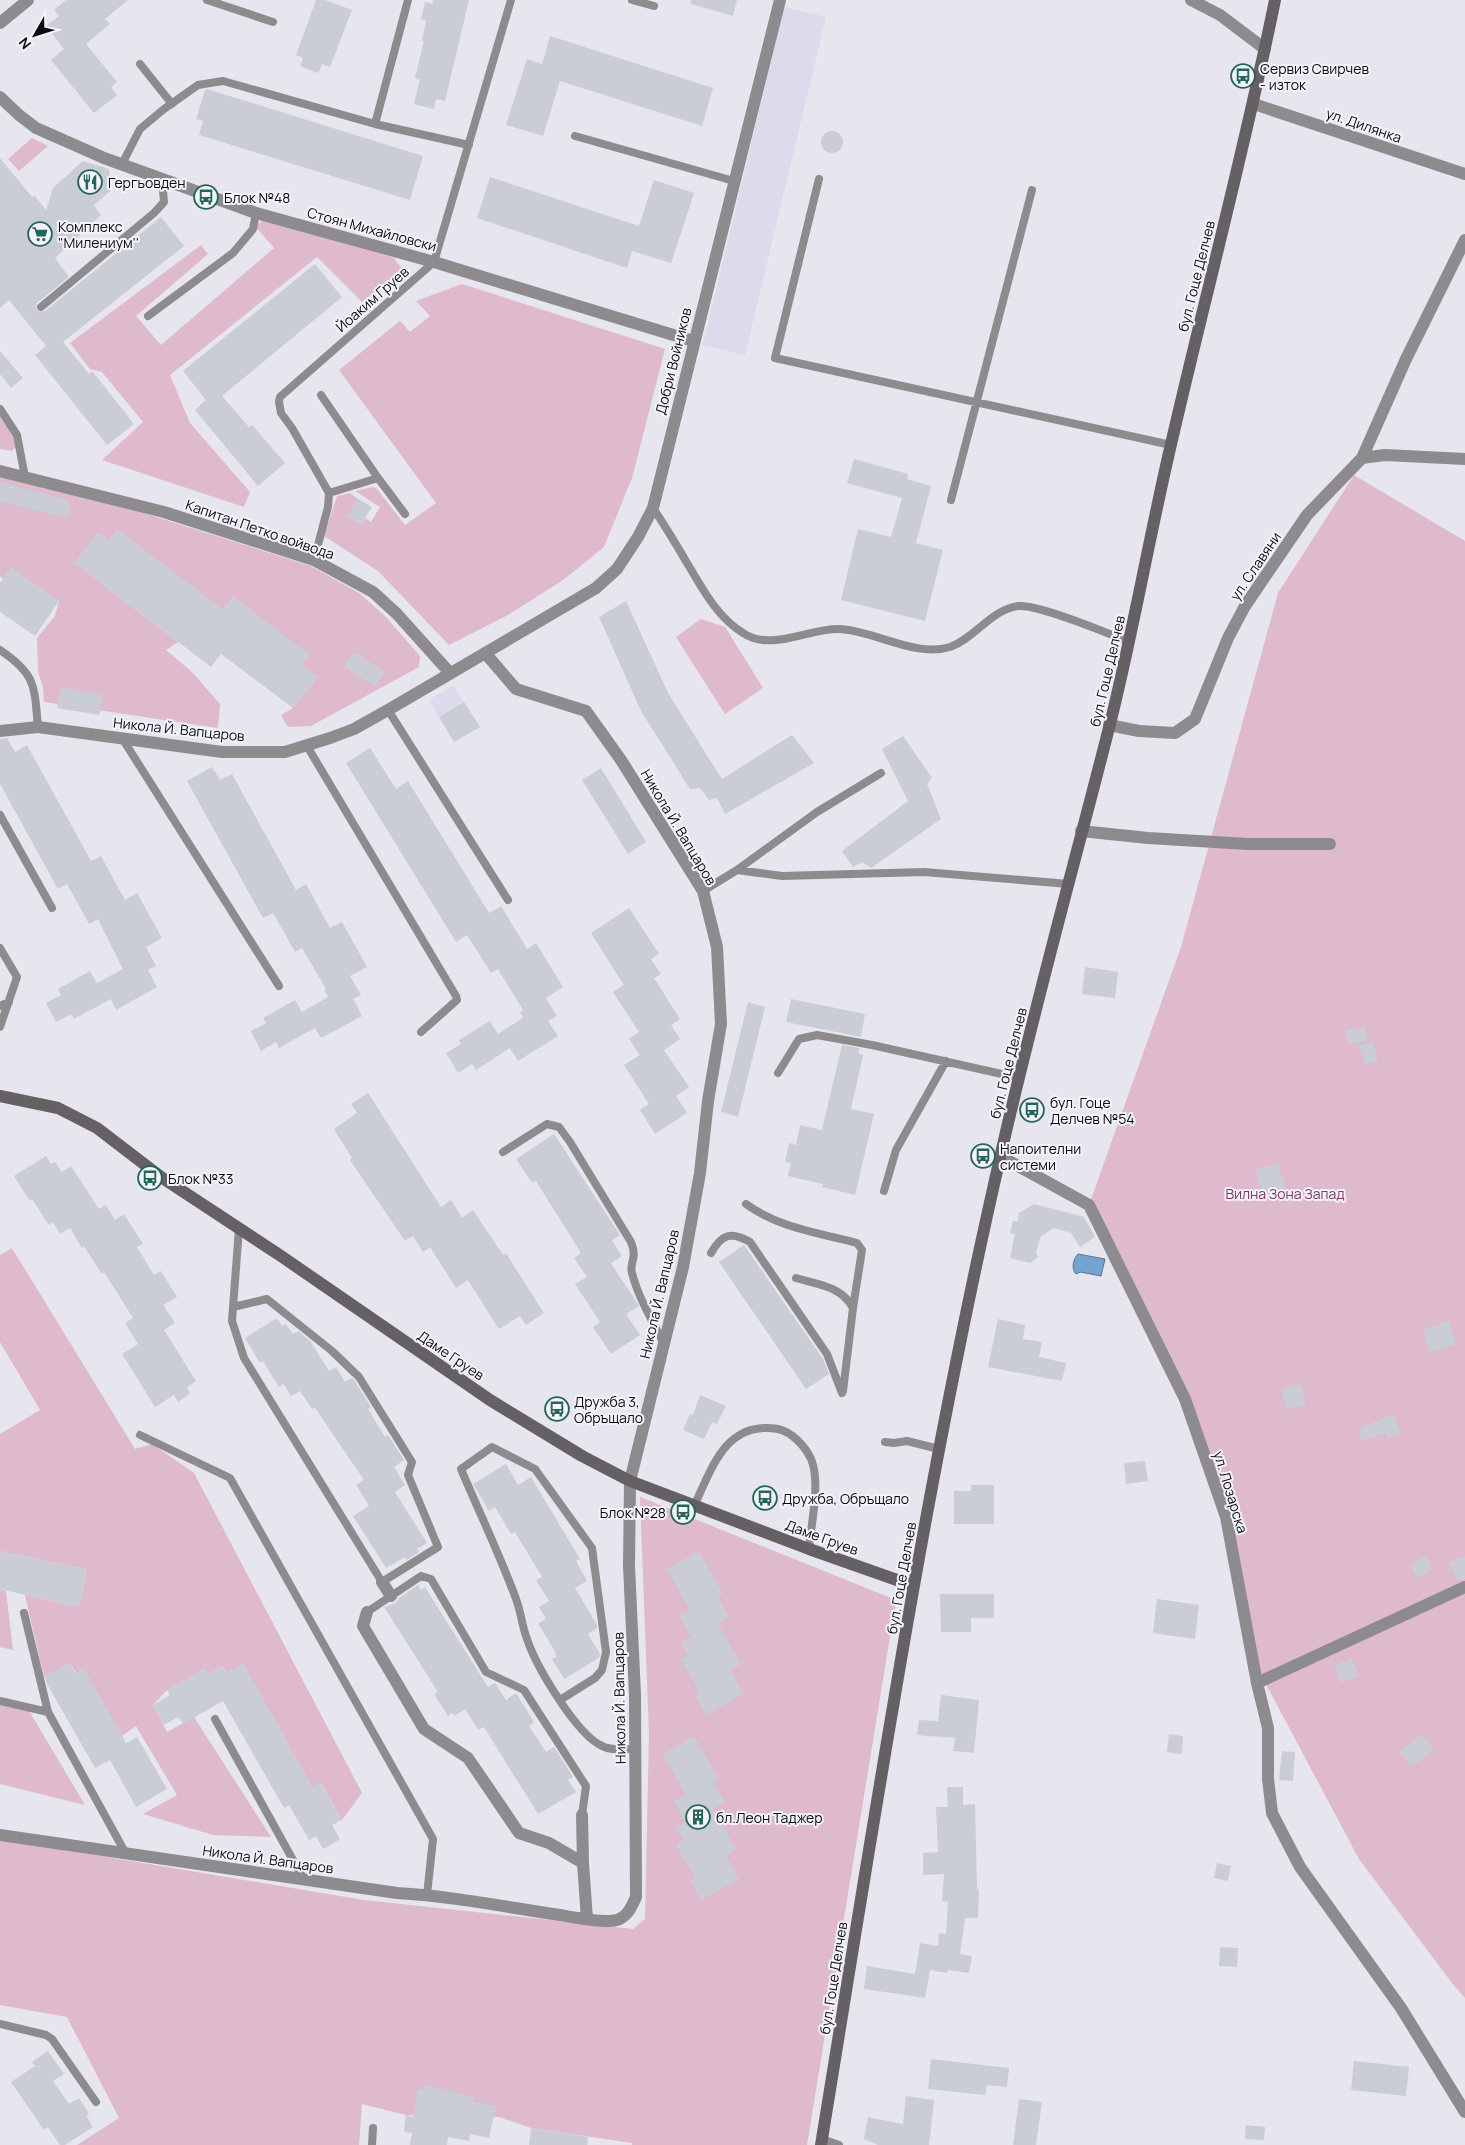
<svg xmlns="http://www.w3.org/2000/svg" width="1465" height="2145" viewBox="0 0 1465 2145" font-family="Manrope,sans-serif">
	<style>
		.built { fill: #dedaeb }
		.green { fill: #dfb9cc }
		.water { fill: #76a4d0; stroke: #567696 }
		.building { fill: #cacdd5 }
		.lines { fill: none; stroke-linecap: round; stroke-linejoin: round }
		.lane { stroke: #8e8b8e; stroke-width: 8 }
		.street { stroke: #8e8b8e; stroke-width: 12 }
		.secondary { stroke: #646064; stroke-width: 12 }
		.labels { text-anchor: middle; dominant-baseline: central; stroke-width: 4; stroke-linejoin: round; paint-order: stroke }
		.poi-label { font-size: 14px; fill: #0c0c0f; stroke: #f4f2fb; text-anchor: start }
		.street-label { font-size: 14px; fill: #0c0c0f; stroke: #f4f2fb }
		.park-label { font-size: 14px; fill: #803862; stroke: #f4f2fb }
	</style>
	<rect width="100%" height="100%" fill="#e7e5ee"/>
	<path class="built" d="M784,7L826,17L745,355L703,345Z
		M453,685L480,727L454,742L429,700Z"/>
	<path class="green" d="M32,138L48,146L19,171L8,159Z
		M265,217L394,258L402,269L362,302L317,257L170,375L190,423L250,492L244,507L102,460L143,422L102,372L90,369L70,343L201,245L208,254L136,316L161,345L274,248L256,227Z
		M462,284L665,349L632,478L604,547L563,580L508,615L449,645L378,571L324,536L337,496L350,493L358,499L348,516L361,524L365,518L371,522L380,507L355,491L373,487L377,489L405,525L436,503L339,370L400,321L410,332L430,316L416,301Z
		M0,407L16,441L15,448L12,451L0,449Z
		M0,475L147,514L311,566L359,593L384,615L420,656L419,667L311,726L288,727L281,715L293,708L317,677L302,665L309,655L233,597L223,610L117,530L109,541L98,533L75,563L178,642L166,650L192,672L220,704L218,728L44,702L43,688L38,671L37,638L55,616L59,601L11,568L3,579L0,576Z
		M1354,475L1465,541V1998L1452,1983L1359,1859L1260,1673L1226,1517L1185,1400L1089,1205L1181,947L1278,593Z
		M701,619L725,627L763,688L725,714L676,637Z
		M12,1248L135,1449L152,1444L194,1473L362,1793L342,1820L321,1783L312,1787L243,1664L227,1673L223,1666L207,1675L204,1669L167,1690L153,1705L167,1732L194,1717L271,1837L213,1835L143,1814L177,1795L136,1726L122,1736L69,1663L44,1677L25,1595L79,1607L87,1570L0,1551V1434L40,1410L0,1342V1255Z
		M640,1497L896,1600L807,2145H632V2143L531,2128L499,2117L406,2115L362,2104L359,2145H77L119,2118L67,2017L0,2005V1839L364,1900L633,1929L645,1919L649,1733Z
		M0,1589L6,1591L13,1650L0,1647Z
		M0,1701L25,1704L85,1805L0,1784Z"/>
	<path class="water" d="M1078,1254L1105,1259L1101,1276L1080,1272L1076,1274C1071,1269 1073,1259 1078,1254Z"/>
	<path class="building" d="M66,0H128L105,19L110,24L86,44L117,82L111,87L117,95L94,113L51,60L64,49L46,26L59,16L54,10Z
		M316,0H325L352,10L330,67L322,64L318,73L300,66L303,58L296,55Z
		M433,0H469L445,101L436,99L434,109L414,104L420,79L415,78L424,41H422L426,21L421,19L425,2L432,4Z
		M691,0H737L733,16L691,4Z
		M550,36L713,88L702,126L560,81L543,136L506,125L527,59L542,64Z
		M207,89L423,156L410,200L199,135L203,121L196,119L205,90Z
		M821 142a11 11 0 1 1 22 0a11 11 0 1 1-22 0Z
		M0,158L32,197L35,196L46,210L53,188L83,161L109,169L110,191L94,205L101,215L55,258L69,277L37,303L36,308L39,312L45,311L161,217L184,246L63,342L89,374L92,371L134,424L107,445L35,355L46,346L9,300L0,308Z
		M490,177L639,226L654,180L694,193L671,263L632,251L627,268L477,218Z
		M315,264L342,297L222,396L249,427L252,425L285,463L258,486L195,410L206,400L183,371Z
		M0,351L23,378L11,388L0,374Z
		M854,459L908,474L907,479L931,486L916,543L943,550L925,621L841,600L858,529L891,537L902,498L847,483Z
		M0,482L70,500L68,519L0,501Z
		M358,499L372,507L361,524L348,516Z
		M117,529L223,610L233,597L310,655L302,665L317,677L293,708L221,654L211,667L75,563L98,533L109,541Z
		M11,568L59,601L35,636L0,612V583Z
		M626,601L669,695L722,779L792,735L814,763L725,814L717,798L709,800L700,788L690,789L641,711L599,617Z
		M354,652L385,672L375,687L344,667Z
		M61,687L103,695L99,715L57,708Z
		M464,702L480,727L454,742L439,717Z
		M903,736L932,778L927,784L941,819L871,868L862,862L853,867L842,851L908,801L882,749Z
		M7,738L15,752L27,745L91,861L101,856L125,900L137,893L162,938L146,947L156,966L148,970L157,987L116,1010L111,999L74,1019L72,1014L56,1022L46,1003L61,995L58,989L90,971L97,983L123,969L98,919L89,924L67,884L58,889L0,784V739Z
		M370,748L396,789L408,781L489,913L501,906L527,949L536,943L563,987L546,998L557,1016L548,1021L558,1036L518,1061L510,1048L476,1070L472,1064L458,1073L446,1053L461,1044L459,1040L490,1021L498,1034L523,1018L520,1012L523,1010L498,969L491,973L467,935L456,942L346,763Z
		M212,767L220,780L232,774L296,890L306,884L330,928L342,922L367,967L350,976L361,995L353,999L362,1016L321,1038L315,1028L279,1048L276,1042L261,1051L251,1031L266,1023L263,1018L295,1000L302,1012L328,997L324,990L326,989L302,948L295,952L273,913L263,918L187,781Z
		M601,768L646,842L628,854L582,780Z
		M629,908L659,954L651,959L661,974L654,978L680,1019L671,1025L680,1039L664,1050L689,1087L676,1096L687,1113L655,1134L640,1110L649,1104L624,1065L640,1055L629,1039L639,1032L613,992L624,985L591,933Z
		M1085,967L1118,972L1115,998L1082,994Z
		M791,999L865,1014L861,1037L786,1022Z
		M748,1002L765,1007L738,1117L721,1112Z
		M1365,1027L1367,1041L1348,1044L1346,1030Z
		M1373,1042L1378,1061L1365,1065L1359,1046Z
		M842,1045L859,1048L858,1053L863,1055L851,1109L874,1114L855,1195L822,1187L823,1184L788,1176L791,1163L785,1162L789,1143L796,1145L800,1125L822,1130Z
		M368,1093L441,1207L451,1200L462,1218L473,1210L503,1255L506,1253L544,1313L526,1325L520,1316L499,1329L468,1280L456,1288L430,1247L423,1252L413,1236L405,1241L350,1160L352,1158L334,1129L357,1113L351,1104Z
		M554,1134L620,1235L612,1240L622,1256L611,1263L639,1306L626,1314L640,1335L611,1354L593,1327L600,1322L575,1284L587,1277L574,1258L581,1253L536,1181L532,1183L516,1159Z
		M46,1156L51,1164L55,1162L62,1172L71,1166L99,1209L106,1205L115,1220L124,1214L143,1244L137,1247L154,1275L161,1271L177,1297L163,1305L175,1323L164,1330L196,1381L187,1387L190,1393L178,1402L174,1395L155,1407L122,1354L138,1344L125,1323L133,1318L104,1272L102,1274L84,1246L82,1248L70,1228L60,1234L53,1222L49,1225L32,1199L30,1201L14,1176Z
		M1278,1163L1287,1192L1264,1199L1255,1170Z
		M1034,1204L1084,1217L1095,1237L1080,1247L1071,1233L1054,1228L1041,1236L1036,1252L1038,1257L1030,1263L1010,1258L1015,1234L1010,1233L1013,1221H1018L1019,1213Z
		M744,1245L823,1359L829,1374L806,1389L719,1262Z
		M277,1318L282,1326L286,1324L293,1334L298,1331L310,1341L329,1371L336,1367L345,1382L352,1378L355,1381L371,1407L368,1409L385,1437L388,1435L404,1460L394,1467L405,1485L395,1492L427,1543L417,1549L419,1552L407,1560L405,1557L386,1568L353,1516L369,1506L356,1485L364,1480L315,1408L312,1409L300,1391L291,1396L284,1384L279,1387L263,1361L260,1363L245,1338Z
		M998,1319L1025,1325L1023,1339L1042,1342L1039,1357L1066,1363L1062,1381L988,1367Z
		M1449,1321L1456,1344L1430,1352L1423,1330Z
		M1301,1384L1306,1405L1287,1410L1281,1389Z
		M700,1395L726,1406L717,1424L712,1422L704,1439L683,1430L690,1414L693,1415Z
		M1393,1414L1401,1433L1388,1439L1386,1433L1362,1441L1358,1429Z
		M1145,1461L1148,1481L1126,1484L1124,1463Z
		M506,1464L518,1485L531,1477L580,1559L576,1561L587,1581L575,1588L597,1625V1628L588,1634L600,1654L599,1658L564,1679L552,1659L556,1657L555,1651L538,1624L546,1619L539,1607L549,1601L536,1580L542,1577L515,1532L511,1534L495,1507L489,1511L473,1484Z
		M971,1485H994V1524H954V1491H971Z
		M0,1551L87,1570L79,1607L0,1589Z
		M699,1551L723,1594L718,1597L730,1617L718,1624L741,1664L730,1670L744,1694L706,1715L694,1695L699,1693L697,1687L681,1660L688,1655L681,1643L691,1637L679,1616L690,1610L667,1569Z
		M1465,1555V1579L1458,1581L1449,1563Z
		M1426,1556L1432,1570L1417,1578L1410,1564Z
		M418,1585L421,1590L425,1587L488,1687L495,1683L506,1700L516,1693L534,1722L529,1726L546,1752L554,1747L573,1777L568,1780L576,1792L538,1814L484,1727L478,1730L465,1709L454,1716L452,1713L448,1716L434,1694L438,1692L384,1607L396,1603L399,1598Z
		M940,1594H994V1618H971V1632H941Z
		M1157,1599L1199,1605L1195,1639L1153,1633Z
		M1352,1658L1359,1676L1341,1683L1334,1666Z
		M69,1663L75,1673L84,1668L126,1743L137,1737L167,1789L136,1807L110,1760L95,1768L46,1682L45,1676Z
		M243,1664L312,1787L320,1782L342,1820L332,1825L340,1839L323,1849L316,1836L309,1840L289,1805L284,1808L223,1701L183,1724L178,1717L164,1725L153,1705L170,1695L167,1690L204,1669L207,1675L223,1666L227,1673Z
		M941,1695L979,1700L974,1753L953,1751L955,1738L917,1735L919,1720L938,1721Z
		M1169,1734L1183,1736L1182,1754L1167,1752Z
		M1422,1734L1434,1750L1412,1767L1399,1752Z
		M694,1736L719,1779L714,1783L725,1802L713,1809L736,1849L726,1855L739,1879L701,1900L690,1881L694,1878L692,1872L676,1845L684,1840L676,1828L686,1822L674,1801L686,1795L663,1754Z
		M1282,1751L1295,1752L1293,1781L1279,1780Z
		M947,1787H963V1805L975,1804L977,1889H979L978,1918H965L960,1954L972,1956L969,1973L948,1970L947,1973L930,1970L925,1998L864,1989L867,1966L915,1974L920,1943L938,1946L939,1933L946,1934L948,1902L942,1901L944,1874L923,1875V1853L938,1852L936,1807H948Z
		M1217,1863L1231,1866L1228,1881L1214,1878Z
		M1220,1947L1238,1948L1237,1967L1219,1966Z
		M48,2051L64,2074L53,2081L69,2104L79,2098L89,2114L86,2116L93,2127L65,2145H60L48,2127L44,2130L11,2082L35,2066L32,2062Z
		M931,2059L1009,2068L1007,2087L987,2085L985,2095L928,2089Z
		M1354,2061L1409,2067L1406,2096L1351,2090Z
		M424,2085L474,2097L473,2102L496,2106L489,2138L470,2134L469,2141L448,2137L447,2145H410L412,2133L404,2132L406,2115L413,2117L418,2089L423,2090Z
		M906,2096L934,2100L929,2145H878L864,2139L868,2117L903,2124Z
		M1019,2099L1042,2102L1036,2145H1013Z
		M1246,2125L1265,2127L1264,2140L1245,2139Z
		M531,2128L588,2137L587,2145H529Z"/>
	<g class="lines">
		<path class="lane" d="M207,0L273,22
			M632,0L654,6
			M140,64L172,104
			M375,124L408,0
			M575,136L734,181
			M122,164L140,129L164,109L198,85L223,81L375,124L469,145
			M819,179L775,358L1171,445
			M41,307L154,213L164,202L162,179
			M148,316L233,253L253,229L256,213
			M321,395L378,478L329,493
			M0,409L17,435L25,477
			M378,478L405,514
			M951,500L1032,190
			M653,508C665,526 676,544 687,563C703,589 716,616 743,633C771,652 809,628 839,629C873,630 915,658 950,647C975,638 991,610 1018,606C1039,604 1107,633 1130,642
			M314,560L328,507L329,493L292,428L281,413L279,402L280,397L434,262L511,0
			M0,650C37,675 34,686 38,727
			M388,710L508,900
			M122,738L279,986
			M307,746L456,996L457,1000L421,1032
			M0,815L52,908
			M737,870L817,812L881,773
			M703,891L737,870L782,876L924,872L1069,884
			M0,948L17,977L0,1027
			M0,1006L9,1002
			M778,1073L799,1039L817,1035L872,1045L1020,1078
			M503,1152L547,1124L559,1127L570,1142L631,1242C638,1259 629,1262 632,1273C638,1297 652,1320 663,1342
			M884,1191L896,1150L946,1061
			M746,1204C779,1228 819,1233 857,1243L862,1250L853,1308
			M711,1253C722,1234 731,1231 750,1242L827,1354L842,1393
			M796,1278C819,1285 841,1286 853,1308L843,1391
			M233,1307L267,1299L332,1351L359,1377L412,1462L408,1475L438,1547L382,1582L244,1358L232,1321L239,1228
			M140,1435L230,1478L433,1839L427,1895
			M885,1442L894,1443L907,1441L939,1449
			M694,1506C712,1468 726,1420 778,1429C792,1432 805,1446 811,1459C821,1482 811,1524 809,1549
			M367,1612L421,1576L431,1579L486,1672L524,1690L586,1786L582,1815
			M24,1613L48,1712L126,1854
			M560,1700L595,1678L602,1670L606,1652L592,1548L535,1469L492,1447L461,1469C479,1512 500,1555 516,1599C521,1612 522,1626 527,1639C536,1666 576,1734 602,1746C611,1751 625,1749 635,1749
			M0,1701L48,1712
			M215,1719L304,1880
			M0,2024L46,2035L52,2039L96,2102
			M822,2139L839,2145
			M372,2145L373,2128"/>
		<path class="street" d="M1191,0L1220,15L1265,49
			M0,23L28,0
			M0,97L19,115L36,128L104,158L256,213L434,262L693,341
			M1254,104L1465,174
			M1362,458L1406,359L1465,240
			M0,471L164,512L314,560L373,592L397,614L450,673
			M1109,725L1139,731L1175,733L1195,719L1228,638L1245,606L1307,515L1362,458L1385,455L1465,459
			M0,731L38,727L222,752H285L330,738L354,729L388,710L596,588L617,569L638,537L653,508L780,0
			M1081,831L1148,838L1248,844H1330
			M1000,1156L1089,1205L1185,1399L1226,1517L1257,1683L1465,1587
			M382,1582L391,1596
			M367,1612L363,1626L424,1729L468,1758L519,1833L549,1843L583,1863
			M1257,1683L1268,1728V1779L1272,1813L1300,1867L1401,2008L1465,2112
			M582,1815L583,1863L587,1919
			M0,1835L397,1893C449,1896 501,1906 553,1914C568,1916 604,1924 617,1920C628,1916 632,1906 636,1897L635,1695L629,1566L630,1481L683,1267L700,1173L708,1101L721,1024L717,947L703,891L621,760L586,711L516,689L486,654"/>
		<path class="secondary" d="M0,1096L58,1108L97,1128L161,1177L281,1256L490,1400L582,1456L630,1481L809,1549L914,1586
			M821,2145C875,1815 925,1484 1000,1158C1033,1011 1074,866 1111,720C1134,627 1150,533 1172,440C1206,293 1245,148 1275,0"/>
	</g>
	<defs>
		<g id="bus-ring" transform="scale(1.25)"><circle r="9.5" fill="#f4f2fb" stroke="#246655" stroke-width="1.5"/><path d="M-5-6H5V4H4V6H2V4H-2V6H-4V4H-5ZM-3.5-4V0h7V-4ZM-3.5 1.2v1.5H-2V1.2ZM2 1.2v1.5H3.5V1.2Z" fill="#246655"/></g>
		<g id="restaurant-ring" transform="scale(1.25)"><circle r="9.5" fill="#f4f2fb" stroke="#246655" stroke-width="1.5"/><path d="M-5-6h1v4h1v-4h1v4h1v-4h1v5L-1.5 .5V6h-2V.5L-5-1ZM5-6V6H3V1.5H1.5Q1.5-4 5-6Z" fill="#246655"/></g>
		<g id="supermarket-ring" transform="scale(1.25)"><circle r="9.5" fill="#f4f2fb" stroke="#246655" stroke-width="1.5"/><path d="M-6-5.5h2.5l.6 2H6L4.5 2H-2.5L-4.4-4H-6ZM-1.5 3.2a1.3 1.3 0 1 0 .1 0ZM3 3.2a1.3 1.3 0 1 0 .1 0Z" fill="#246655"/></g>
		<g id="building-ring" transform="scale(1.25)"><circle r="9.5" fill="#f4f2fb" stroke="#246655" stroke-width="1.5"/><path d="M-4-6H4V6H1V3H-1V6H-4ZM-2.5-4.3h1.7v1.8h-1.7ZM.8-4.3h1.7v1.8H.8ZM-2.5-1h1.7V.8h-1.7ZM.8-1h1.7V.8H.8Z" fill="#246655"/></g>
	</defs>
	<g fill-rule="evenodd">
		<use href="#bus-ring" x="1243" y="76"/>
		<use href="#restaurant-ring" x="90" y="182"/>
		<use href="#bus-ring" x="206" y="197"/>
		<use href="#supermarket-ring" x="40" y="234"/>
		<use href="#bus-ring" x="1032" y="1110"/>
		<use href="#bus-ring" x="983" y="1156"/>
		<use href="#bus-ring" x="150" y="1178"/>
		<use href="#bus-ring" x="557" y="1409"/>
		<use href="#bus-ring" x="765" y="1498"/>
		<use href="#bus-ring" x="683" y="1512"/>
		<use href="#building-ring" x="698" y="1817"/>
	</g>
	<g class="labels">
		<g class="poi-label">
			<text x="1260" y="68">Сервиз Свирчев<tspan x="1260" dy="16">- изток</tspan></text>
			<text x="108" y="182">Гергьовден</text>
			<text x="224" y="197">Блок №48</text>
			<text x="58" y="226">Комплекс<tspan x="58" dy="16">"Милениум''</tspan></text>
			<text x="1050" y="1102">бул. Гоце<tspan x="1050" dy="16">Делчев №54</tspan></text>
			<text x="1000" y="1148">Напоителни<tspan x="1000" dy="16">системи</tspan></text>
			<text x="168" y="1178">Блок №33</text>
			<text x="574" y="1401">Дружба 3,<tspan x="574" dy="16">Обръщало</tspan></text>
			<text x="782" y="1498">Дружба, Обръщало</text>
			<text x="666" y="1512" text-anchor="end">Блок №28</text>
			<text x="716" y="1817">бл.Леон Таджер</text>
		</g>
		<g class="street-label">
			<text transform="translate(1364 125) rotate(19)">ул. Дилянка</text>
			<text transform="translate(372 229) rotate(15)">Стоян Михайловски</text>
			<text transform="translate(1196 276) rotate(-76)">бул. Гоце Делчев</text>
			<text transform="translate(372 299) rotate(-41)">Йоаким Груев</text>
			<text transform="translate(673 361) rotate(-76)">Добри Войников</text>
			<text transform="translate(260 529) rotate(19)">Капитан Петко войвода</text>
			<text transform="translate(1255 566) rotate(-56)">ул. Славяни</text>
			<text transform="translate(1107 671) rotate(-77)">бул. Гоце Делчев</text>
			<text transform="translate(179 729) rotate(6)">Никола Й. Вапцаров</text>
			<text transform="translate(679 827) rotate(59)">Никола Й. Вапцаров</text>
			<text transform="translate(1008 1063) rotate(-76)">бул. Гоце Делчев</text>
			<text transform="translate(659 1294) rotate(-77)">Никола Й. Вапцаров</text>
			<text transform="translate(451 1355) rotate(34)">Даме Груев</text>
			<text transform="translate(1231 1492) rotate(73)">ул. Лозарска</text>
			<text transform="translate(822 1537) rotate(20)">Даме Груев</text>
			<text transform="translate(901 1578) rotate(-80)">бул. Гоце Делчев</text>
			<text transform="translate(619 1698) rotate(-91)">Никола Й. Вапцаров</text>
			<text transform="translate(268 1859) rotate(8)">Никола Й. Вапцаров</text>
			<text transform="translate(833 1978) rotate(-81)">бул. Гоце Делчев</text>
		</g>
		<g class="park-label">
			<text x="1285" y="1193">Вилна Зона Запад</text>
		</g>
	</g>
	<g transform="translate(35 35) rotate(231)" stroke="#f4f2fb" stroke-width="4" paint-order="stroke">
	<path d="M0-4L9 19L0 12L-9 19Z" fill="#0c0c0f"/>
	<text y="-8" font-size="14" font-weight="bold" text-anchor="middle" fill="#0c0c0f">N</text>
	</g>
</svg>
